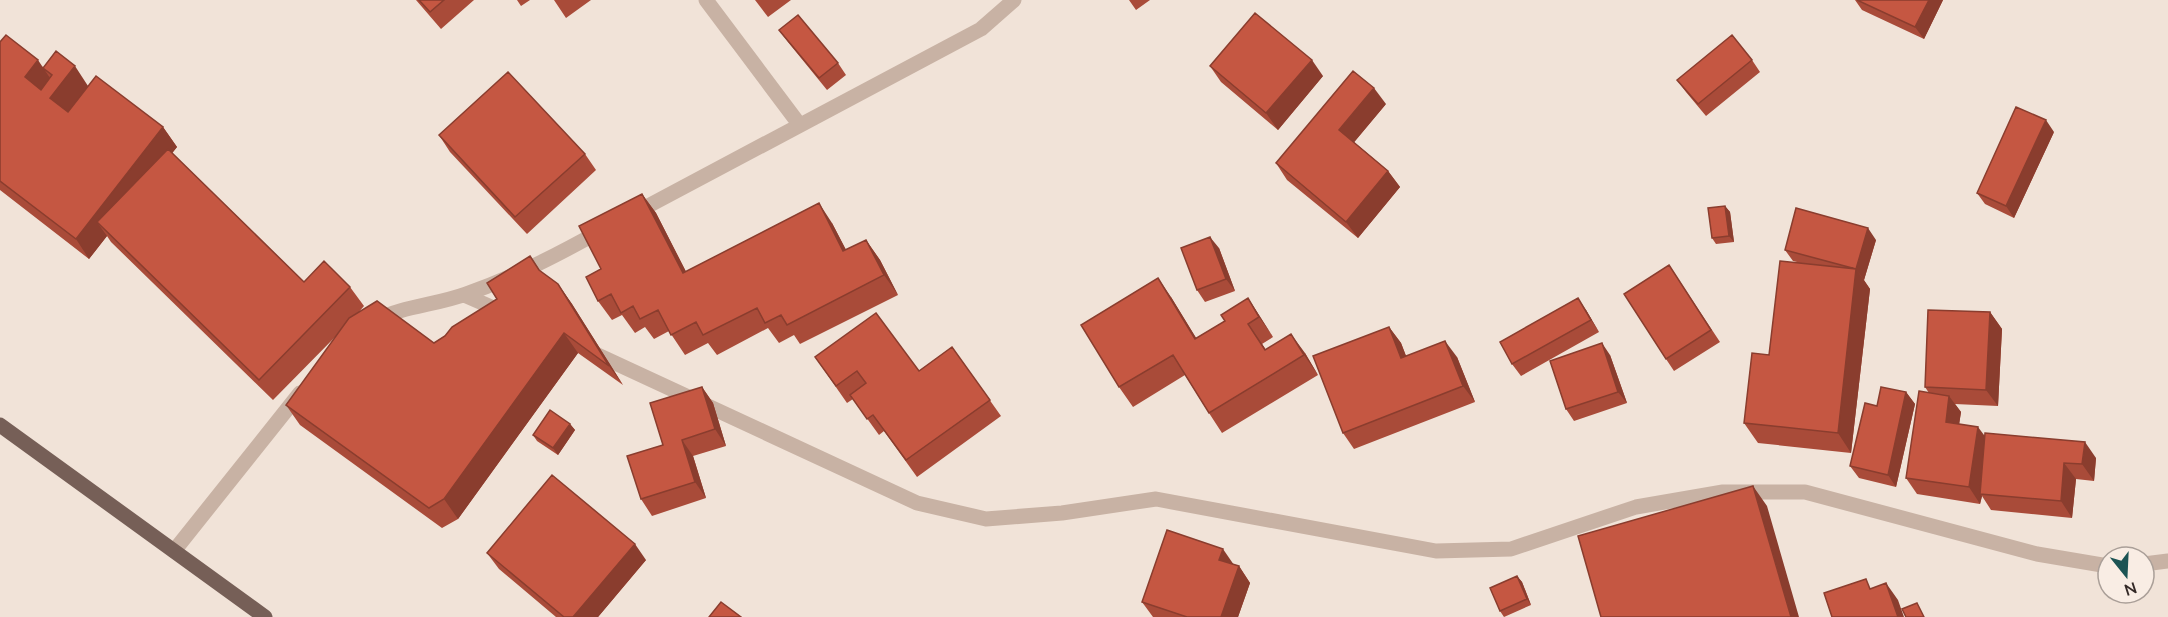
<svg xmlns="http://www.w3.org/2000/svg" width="2168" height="617" viewBox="0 0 2168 617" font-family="'Nunito Sans',sans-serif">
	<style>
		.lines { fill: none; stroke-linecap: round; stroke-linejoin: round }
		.minor { stroke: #c8b2a4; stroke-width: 15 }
		.primary { stroke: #765f57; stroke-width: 15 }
		.wall { fill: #a94b39 }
		.shaded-wall { fill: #8a3d2e }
		.building { fill: #c55742; stroke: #8a3d2e; stroke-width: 1.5 }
	</style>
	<rect width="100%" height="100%" fill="#f1e3d8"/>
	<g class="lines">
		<path class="minor" d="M706,0L799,124
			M633,214L981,29L1014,0
			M464,295L505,313
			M374,321C403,306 436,305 466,294C515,277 559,254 604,229
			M587,350L917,503L986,519L1062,513L1156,499L1436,551L1511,549L1636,507L1723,492H1805L2037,554L2108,566
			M174,551L300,393
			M2144,564L2168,561"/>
		<path class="primary" d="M0,425L265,617"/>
	</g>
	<path class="wall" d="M416,0H474L441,29Z
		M517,0H530L521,6Z
		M554,0H591L566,18Z
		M755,0H791L768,17Z
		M1129,0H1150L1136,10Z
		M1855,0H1943L1924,39L1862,10Z
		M779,30L838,63L846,75L827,90L788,42Z
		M0,42L43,67L88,86L163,127L177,147L172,153L304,282L350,287L364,306L358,313L434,343L497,299L530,256L541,272L558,284L572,304L623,385L578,353L458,519L442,528L300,425L286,405L339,333L273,400L111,242L107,236L89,259L0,190Z
		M1752,60L1760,72L1706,116L1686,92L1677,80Z
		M1210,66L1323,76L1278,130L1221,82Z
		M1386,104L1354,142L1388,171L1400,187L1358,238L1287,180L1276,163Z
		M2054,132L2014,218L1985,204L1977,193Z
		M439,135L585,154L596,170L527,234L450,152Z
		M642,194L656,213L686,272L832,223L846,250L866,240L880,260L898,295L800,344L794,335L779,343L768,328L717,355L708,343L685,355L669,331L654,339L645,327L635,333L622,315L612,320L598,301Z
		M1725,206L1730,212L1734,242L1716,244L1712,238Z
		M1876,240L1864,280L1870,289L1851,453L1758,443L1744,423L1769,355L1797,262L1793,261L1785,250Z
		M1219,248L1235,291L1205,302L1197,290Z
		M1669,265L1720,342L1674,371L1666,359Z
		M1171,297L1196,338L1225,321L1248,298L1273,337L1262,344L1266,350L1305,353L1318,375L1222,433L1209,413L1185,375L1133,407L1119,387Z
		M1586,310L1599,332L1521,376L1512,364Z
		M1990,312L2002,329L1998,406L1955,404L1961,412L1959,424L1985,437L2096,458L2094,481L2076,479L2072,518L1991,510L1982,496L1980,504L1917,494L1906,478L1929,393L1925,387Z
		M1389,327L1401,343L1406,356L1457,357L1475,402L1354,449L1343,433Z
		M952,347L1001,416L917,477L884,431L879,435L853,399L847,403L815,357L919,371Z
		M1610,355L1627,403L1574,421L1566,409Z
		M702,387L713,403L726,446L693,456L706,498L652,516L641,499L663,445Z
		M1906,392L1915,404L1896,487L1859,478L1850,466L1877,406Z
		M570,424L575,430L558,455L537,441L533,435Z
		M487,553L646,560L598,617H556L499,569Z
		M1234,565L1239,566L1250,583L1238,617H1153L1142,602Z
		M1517,576L1522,582L1531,605L1504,617L1500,611Z"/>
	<path class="shaded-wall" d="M1929,0H1943L1924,39L1915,27Z
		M38,60L52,81L39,97L25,77Z
		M1312,60L1323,76L1278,130L1266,113Z
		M75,66L88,86L64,118L50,98Z
		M1374,88L1386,104L1351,146L1339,130Z
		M2046,120L2054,132L2014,218L2006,206Z
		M163,127L177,147L109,234L97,222L107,236L89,259L76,239Z
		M1388,171L1400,187L1358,238L1346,222Z
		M642,194L656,213L697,293L683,273Z
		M819,203L832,223L857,271L843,251Z
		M1725,206L1730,212L1734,242L1729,236Z
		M1868,228L1876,240L1864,280L1856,269Z
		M1210,237L1219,248L1235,291L1226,279Z
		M866,240L880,260L898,295L884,275Z
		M1856,269L1870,289L1851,453L1838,433Z
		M1158,278L1171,297L1209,359L1195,339Z
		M558,284L572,304L623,385L609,366Z
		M1248,298L1261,318L1273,337L1259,317Z
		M1578,298L1586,310L1599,332L1591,320Z
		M1990,312L2002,329L1998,406L1986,390Z
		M1248,324L1262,344L1279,370L1265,350Z
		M1389,327L1401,343L1413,374L1401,358Z
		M564,333L578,353L458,519L444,499Z
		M1291,334L1305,353L1318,375L1304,355Z
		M1445,341L1457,357L1475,402L1463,386Z
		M1602,343L1610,355L1627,403L1618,392Z
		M702,387L713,403L726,446L715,429Z
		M1906,392L1915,404L1896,487L1888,475Z
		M1949,396L1961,412L1957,439L1946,422Z
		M570,424L575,430L558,455L553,448Z
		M1978,427L1990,443L1980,494L1982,496L1980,504L1969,487Z
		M682,440L693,456L706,498L695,482Z
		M2085,442L2096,458L2094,481L2082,464Z
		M2064,463L2076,479L2072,518L2061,501Z
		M1753,486L1767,506L1799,617H1791Z
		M635,544L646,560L598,617H573Z
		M1223,549L1234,565L1219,560Z
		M1239,566L1250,583L1238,617H1221Z
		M1517,576L1522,582L1531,605L1527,599Z
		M1886,583L1898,600L1904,617H1898Z"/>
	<path class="building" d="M419,0H444L430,12Z
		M1857,0H1929L1915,27Z
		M1255,13L1312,60L1266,113L1210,66Z
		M798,15L838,63L819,78L779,30Z
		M6,35L38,60L25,77L41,90L52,75L43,68L56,51L75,66L50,98L68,112L96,76L163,127L76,239L0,181V42Z
		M1732,35L1752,60L1698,104L1677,80Z
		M1353,71L1374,88L1339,130L1388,171L1346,222L1276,163Z
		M508,72L585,154L515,217L439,135Z
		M2016,107L2046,120L2006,206L1977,193Z
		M168,149L304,282L324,261L350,287L259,380L97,222Z
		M642,194L683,273L819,203L843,251L866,240L884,275L787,325L781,315L765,323L757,308L703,335L696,322L671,335L658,310L640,319L633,306L621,313L611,294L598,301L586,277L601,269L579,226Z
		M1725,206L1729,236L1712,238L1708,208Z
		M1796,208L1868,228L1856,269L1785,250Z
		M1210,237L1226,279L1197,290L1181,248Z
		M530,256L539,270L558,284L609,366L564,333L444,499L429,508L286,405L349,318L377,301L434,343L445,336L452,327L497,299L487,283Z
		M1780,261L1856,269L1838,433L1744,423L1752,353L1769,355Z
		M1669,265L1711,330L1666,359L1624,294Z
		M1158,278L1195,339L1225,321L1221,315L1248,298L1259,317L1248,324L1265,350L1291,334L1304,355L1209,413L1173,355L1119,387L1081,325Z
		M1578,298L1591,320L1512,364L1500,342Z
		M1928,310L1990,312L1986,390L1925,387Z
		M876,313L919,371L952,347L990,400L906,460L873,415L867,419L850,395L866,383L857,371L836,386L815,357Z
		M1389,327L1401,358L1445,341L1463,386L1343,433L1313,356Z
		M1602,343L1618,392L1566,409L1550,361Z
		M702,387L715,429L682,440L695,482L641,499L627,456L663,445L650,403Z
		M1881,387L1906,392L1888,475L1850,466L1865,403L1877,406Z
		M1919,391L1949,396L1946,422L1978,427L1969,487L1906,478Z
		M550,410L570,424L553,448L533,435Z
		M1985,433L2085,442L2082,464L2064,463L2061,501L1980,494Z
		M552,475L635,544L573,617H564L487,553Z
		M1753,486L1791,617H1601L1578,536Z
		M1167,530L1223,549L1219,560L1239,566L1221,617H1187L1142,602Z
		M1517,576L1527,599L1500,611L1490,588Z
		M1866,579L1870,589L1886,583L1898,617H1832L1824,593Z
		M721,602L741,617H709Z
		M1917,603L1924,617H1906L1902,609Z"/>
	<g transform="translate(2126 575) rotate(162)"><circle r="28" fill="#f9ede4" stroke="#aa9f98" stroke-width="1.5"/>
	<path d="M0-4.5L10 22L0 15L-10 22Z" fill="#1c5454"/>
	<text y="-9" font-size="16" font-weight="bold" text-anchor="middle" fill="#342926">N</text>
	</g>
</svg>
